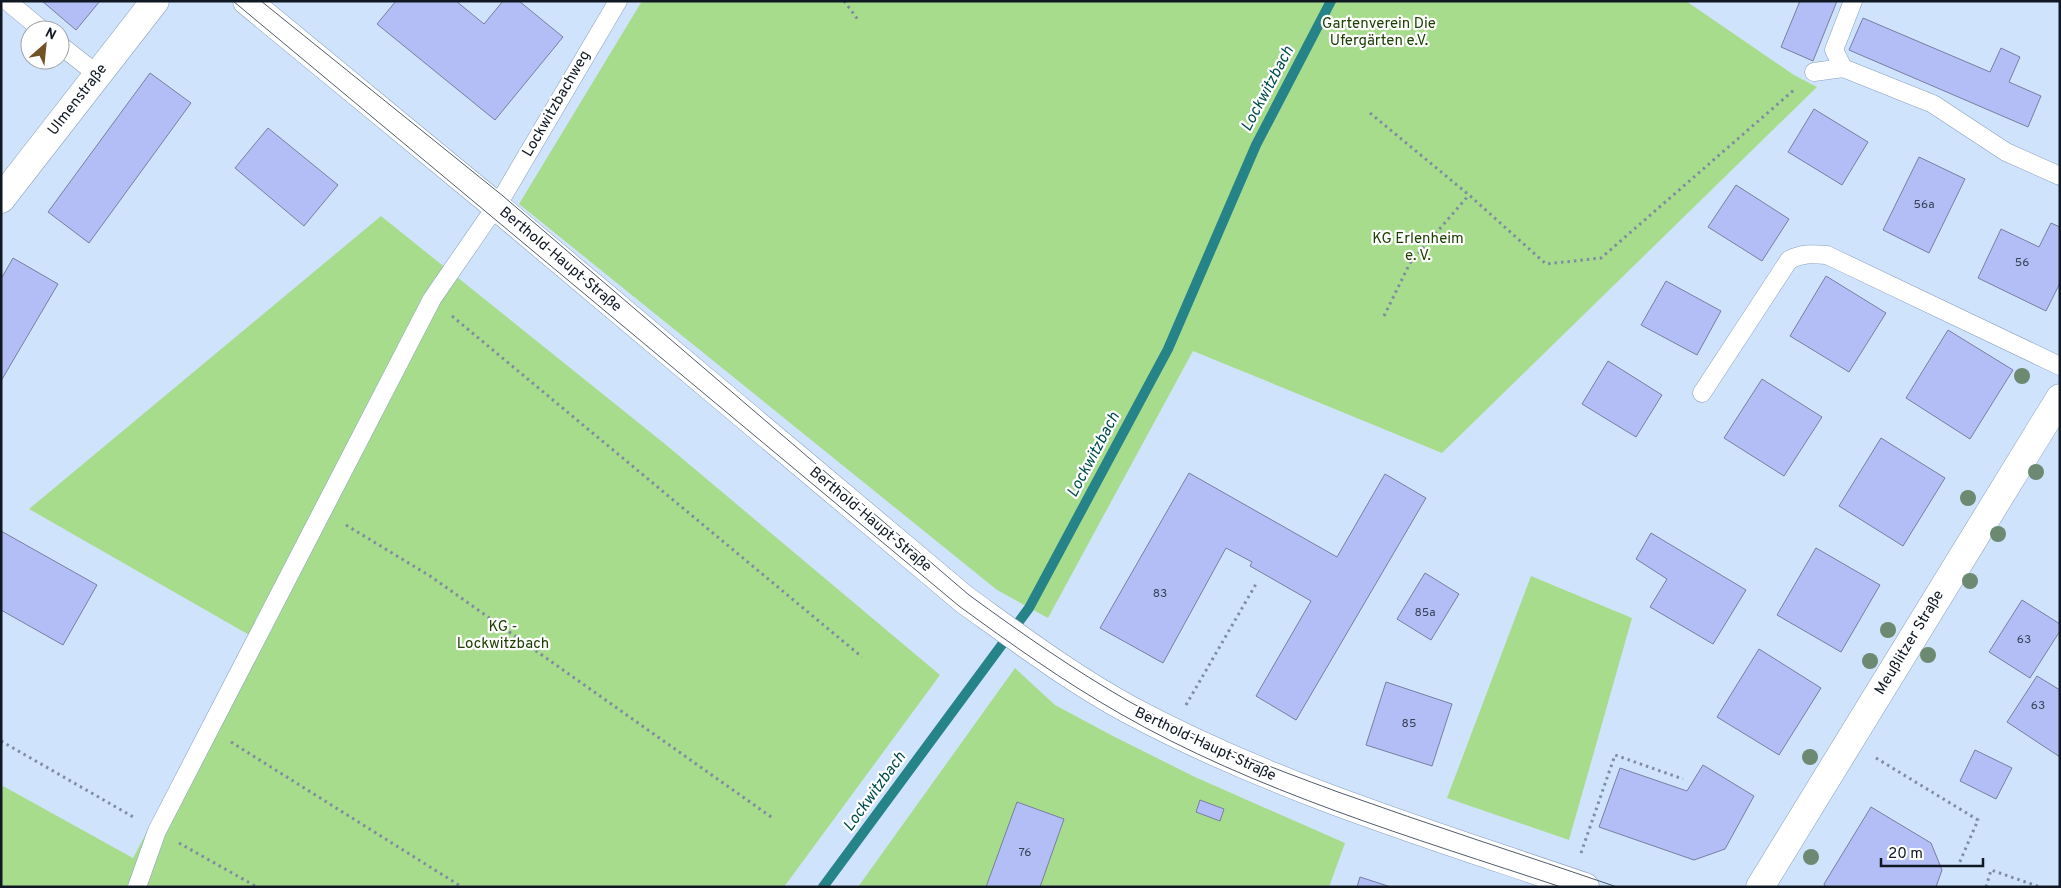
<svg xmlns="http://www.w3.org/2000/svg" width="2061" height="888" viewBox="0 0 2061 888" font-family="Overpass,sans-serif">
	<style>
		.green { fill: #a8dc8d }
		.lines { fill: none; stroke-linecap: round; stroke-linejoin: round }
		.stream { stroke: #268387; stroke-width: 10 }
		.building { fill: #b3bef6; stroke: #787ea0 }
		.service-casing { stroke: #889fbd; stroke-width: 19 }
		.minor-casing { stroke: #889fbd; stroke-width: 29 }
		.tertiary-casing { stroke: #889fbd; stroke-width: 29 }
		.path { stroke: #7e8da0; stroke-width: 3; stroke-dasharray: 2.5 4; stroke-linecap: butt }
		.service { stroke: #fff; stroke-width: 18 }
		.minor { stroke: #fff; stroke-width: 28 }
		.tertiary { stroke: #fff; stroke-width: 28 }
		.tram { stroke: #505c6c; stroke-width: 1 }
		.tree { fill: #6c8972 }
		.labels { text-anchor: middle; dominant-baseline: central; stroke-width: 4.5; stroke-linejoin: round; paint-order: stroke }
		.number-label { font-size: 12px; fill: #384258 }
		.park-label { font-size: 15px; fill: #1b4000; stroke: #fff }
		.street-label { font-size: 15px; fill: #0f1823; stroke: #fff }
		.water-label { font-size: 16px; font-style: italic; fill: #004d4d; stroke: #fff }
	</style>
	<rect width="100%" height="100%" fill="#d0e3fd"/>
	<path class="green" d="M642,1H1686L1794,75L1817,87L1442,453L1193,351L1048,618L997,590L519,204Z
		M381,216L665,444L940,675L784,887H1V790L3,786L133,858L251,636L29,509Z
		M1531,576L1632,618L1569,840L1447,798Z
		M1015,668L1055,705L1113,736L1195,777L1345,843L1329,887H858Z"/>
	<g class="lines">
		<path class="stream" d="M823,887L1029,608L1168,349L1256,145L1331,1"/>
	</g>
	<path class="building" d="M42,1H100L76,30Z
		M396,1H456L484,24L503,1H519L563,37L495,120L377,24Z
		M1800,1H1837L1813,61L1781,47Z
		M1863,18L1990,72L2001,48L2020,57L2009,82L2041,96L2028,127L1849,50Z
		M150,73L191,103L89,243L48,212Z
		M1814,109L1868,142L1842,185L1788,152Z
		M268,128L338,185L304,226L235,168Z
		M1919,157L1965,179L1929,253L1883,230Z
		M1736,185L1789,219L1762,261L1708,227Z
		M2051,223L2060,227V283L2046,311L1978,278L2001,229L2039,247Z
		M13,258L58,284L1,381V279Z
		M1826,276L1886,313L1849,372L1790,336Z
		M1666,281L1721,311L1697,355L1641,325Z
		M1948,330L2013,370L1970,439L1906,398Z
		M1608,361L1662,395L1636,437L1582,404Z
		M1762,379L1822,417L1784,476L1724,438Z
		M1881,438L1945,478L1903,546L1839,506Z
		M1189,473L1337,557L1385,474L1426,498L1296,720L1256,696L1311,601L1250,566L1252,562L1226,548L1163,663L1100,628Z
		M1,531L97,585L63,645L1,610Z
		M1651,533L1746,590L1713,644L1650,607L1667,579L1636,559Z
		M1816,548L1880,585L1841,652L1777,615Z
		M1425,573L1459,594L1431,640L1397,619Z
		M2022,600L2060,624V631L2030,678L1989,652Z
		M1759,649L1821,688L1779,755L1717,717Z
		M2037,676L2060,690V757L2007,722Z
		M1386,682L1452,704L1432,766L1366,745Z
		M1975,750L2012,768L1996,799L1960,781Z
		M1703,765L1754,796L1725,849L1694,860L1599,827L1620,768L1687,791Z
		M1200,800L1224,809L1220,821L1196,812Z
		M1017,802L1064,819L1040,887H986Z
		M1871,807L1931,843L1942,870L1936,887H1825L1824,884Z
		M1360,877L1391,887H1357Z"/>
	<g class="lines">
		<g class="service-casing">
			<path id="service" d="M7,1L42,30
				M60,45L98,75
				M1843,68L1834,50L1853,1
				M1814,72L1843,68L1933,104L2006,152L2060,176
				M1702,393L1789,260C1802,253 1813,254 1827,255L2060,366
				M137,887L157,831L432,299L503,196L618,1"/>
		</g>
		<g class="minor-casing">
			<path id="minor" d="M1,199L155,1"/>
		</g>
		<g class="tertiary-casing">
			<path id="tertiary" d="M247,1L496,206L965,600C1018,638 1071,678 1128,709C1273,787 1430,834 1585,887
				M1760,887L2060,398"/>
		</g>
		<path class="path" d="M844,1L859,21
			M1370,113L1469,195L1546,264L1601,258L1795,89
			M452,316L862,657
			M1384,316L1410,263L1469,195
			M346,525L430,576L774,819
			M1186,705L1256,584
			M1,741L135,818
			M231,742L462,887
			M1876,758L1978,820L1958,866
			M179,843L257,887
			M1581,853L1615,755L1683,779
			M1986,887L1991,870L2040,887"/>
		<use href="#service" class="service"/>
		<use href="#minor" class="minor"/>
		<use href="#tertiary" class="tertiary"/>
		<path class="tram" d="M233,1L959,606C1011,644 1063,681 1119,713C1254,791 1414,838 1561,887
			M261,1L503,196L969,595C1021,633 1074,670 1130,702C1196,739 1267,766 1338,792C1430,825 1524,855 1617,887"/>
	</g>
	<g class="tree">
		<circle cx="2022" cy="376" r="8"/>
		<circle cx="2036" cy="472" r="8"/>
		<circle cx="1968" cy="498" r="8"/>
		<circle cx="1998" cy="534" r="8"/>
		<circle cx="1970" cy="581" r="8"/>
		<circle cx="1888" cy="630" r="8"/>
		<circle cx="1928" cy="655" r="8"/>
		<circle cx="1870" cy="661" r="8"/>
		<circle cx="1810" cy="757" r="8"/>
		<circle cx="1811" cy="857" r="8"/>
	</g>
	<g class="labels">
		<g class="number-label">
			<text x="1924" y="205">56a</text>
			<text x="2022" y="263">56</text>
			<text x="1160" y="594">83</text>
			<text x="1425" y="613">85a</text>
			<text x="2024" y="640">63</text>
			<text x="2038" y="706">63</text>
			<text x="1409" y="724">85</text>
			<text x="1025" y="853">76</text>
		</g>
		<g class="park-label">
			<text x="1379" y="24">Gartenverein Die<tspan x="1379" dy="17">Ufergärten e.V.</tspan></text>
			<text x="1418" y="239">KG Erlenheim<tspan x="1418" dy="17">e. V.</tspan></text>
			<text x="503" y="627">KG -<tspan x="503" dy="17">Lockwitzbach</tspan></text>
		</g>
		<g class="street-label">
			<text transform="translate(78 100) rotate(-52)">Ulmenstraße</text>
			<text transform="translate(557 104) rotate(-60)">Lockwitzbachweg</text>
			<text transform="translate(560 260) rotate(40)">Berthold-Haupt-Straße</text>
			<text transform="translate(870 520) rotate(40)">Berthold-Haupt-Straße</text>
			<text transform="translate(1910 643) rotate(-59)">Meußlitzer Straße</text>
			<text transform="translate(1205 745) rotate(25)">Berthold-Haupt-Straße</text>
		</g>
		<g class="water-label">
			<text transform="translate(1268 89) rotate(-62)">Lockwitzbach</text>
			<text transform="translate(1094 455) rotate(-62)">Lockwitzbach</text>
			<text transform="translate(875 792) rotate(-54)">Lockwitzbach</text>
		</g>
	</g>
	<rect width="2061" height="888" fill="none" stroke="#0f1823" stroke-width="5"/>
	<g transform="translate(45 45) rotate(27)"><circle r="24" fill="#ffffff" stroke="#9fa3a7"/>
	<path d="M0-4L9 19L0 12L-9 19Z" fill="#715327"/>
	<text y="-8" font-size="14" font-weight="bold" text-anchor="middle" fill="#0f1823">N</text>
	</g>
	<path d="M1881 858v8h102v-8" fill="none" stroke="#0f1823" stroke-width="2.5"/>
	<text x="1888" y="858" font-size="15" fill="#0f1823" stroke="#ffffff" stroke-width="4" paint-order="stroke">20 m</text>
</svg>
